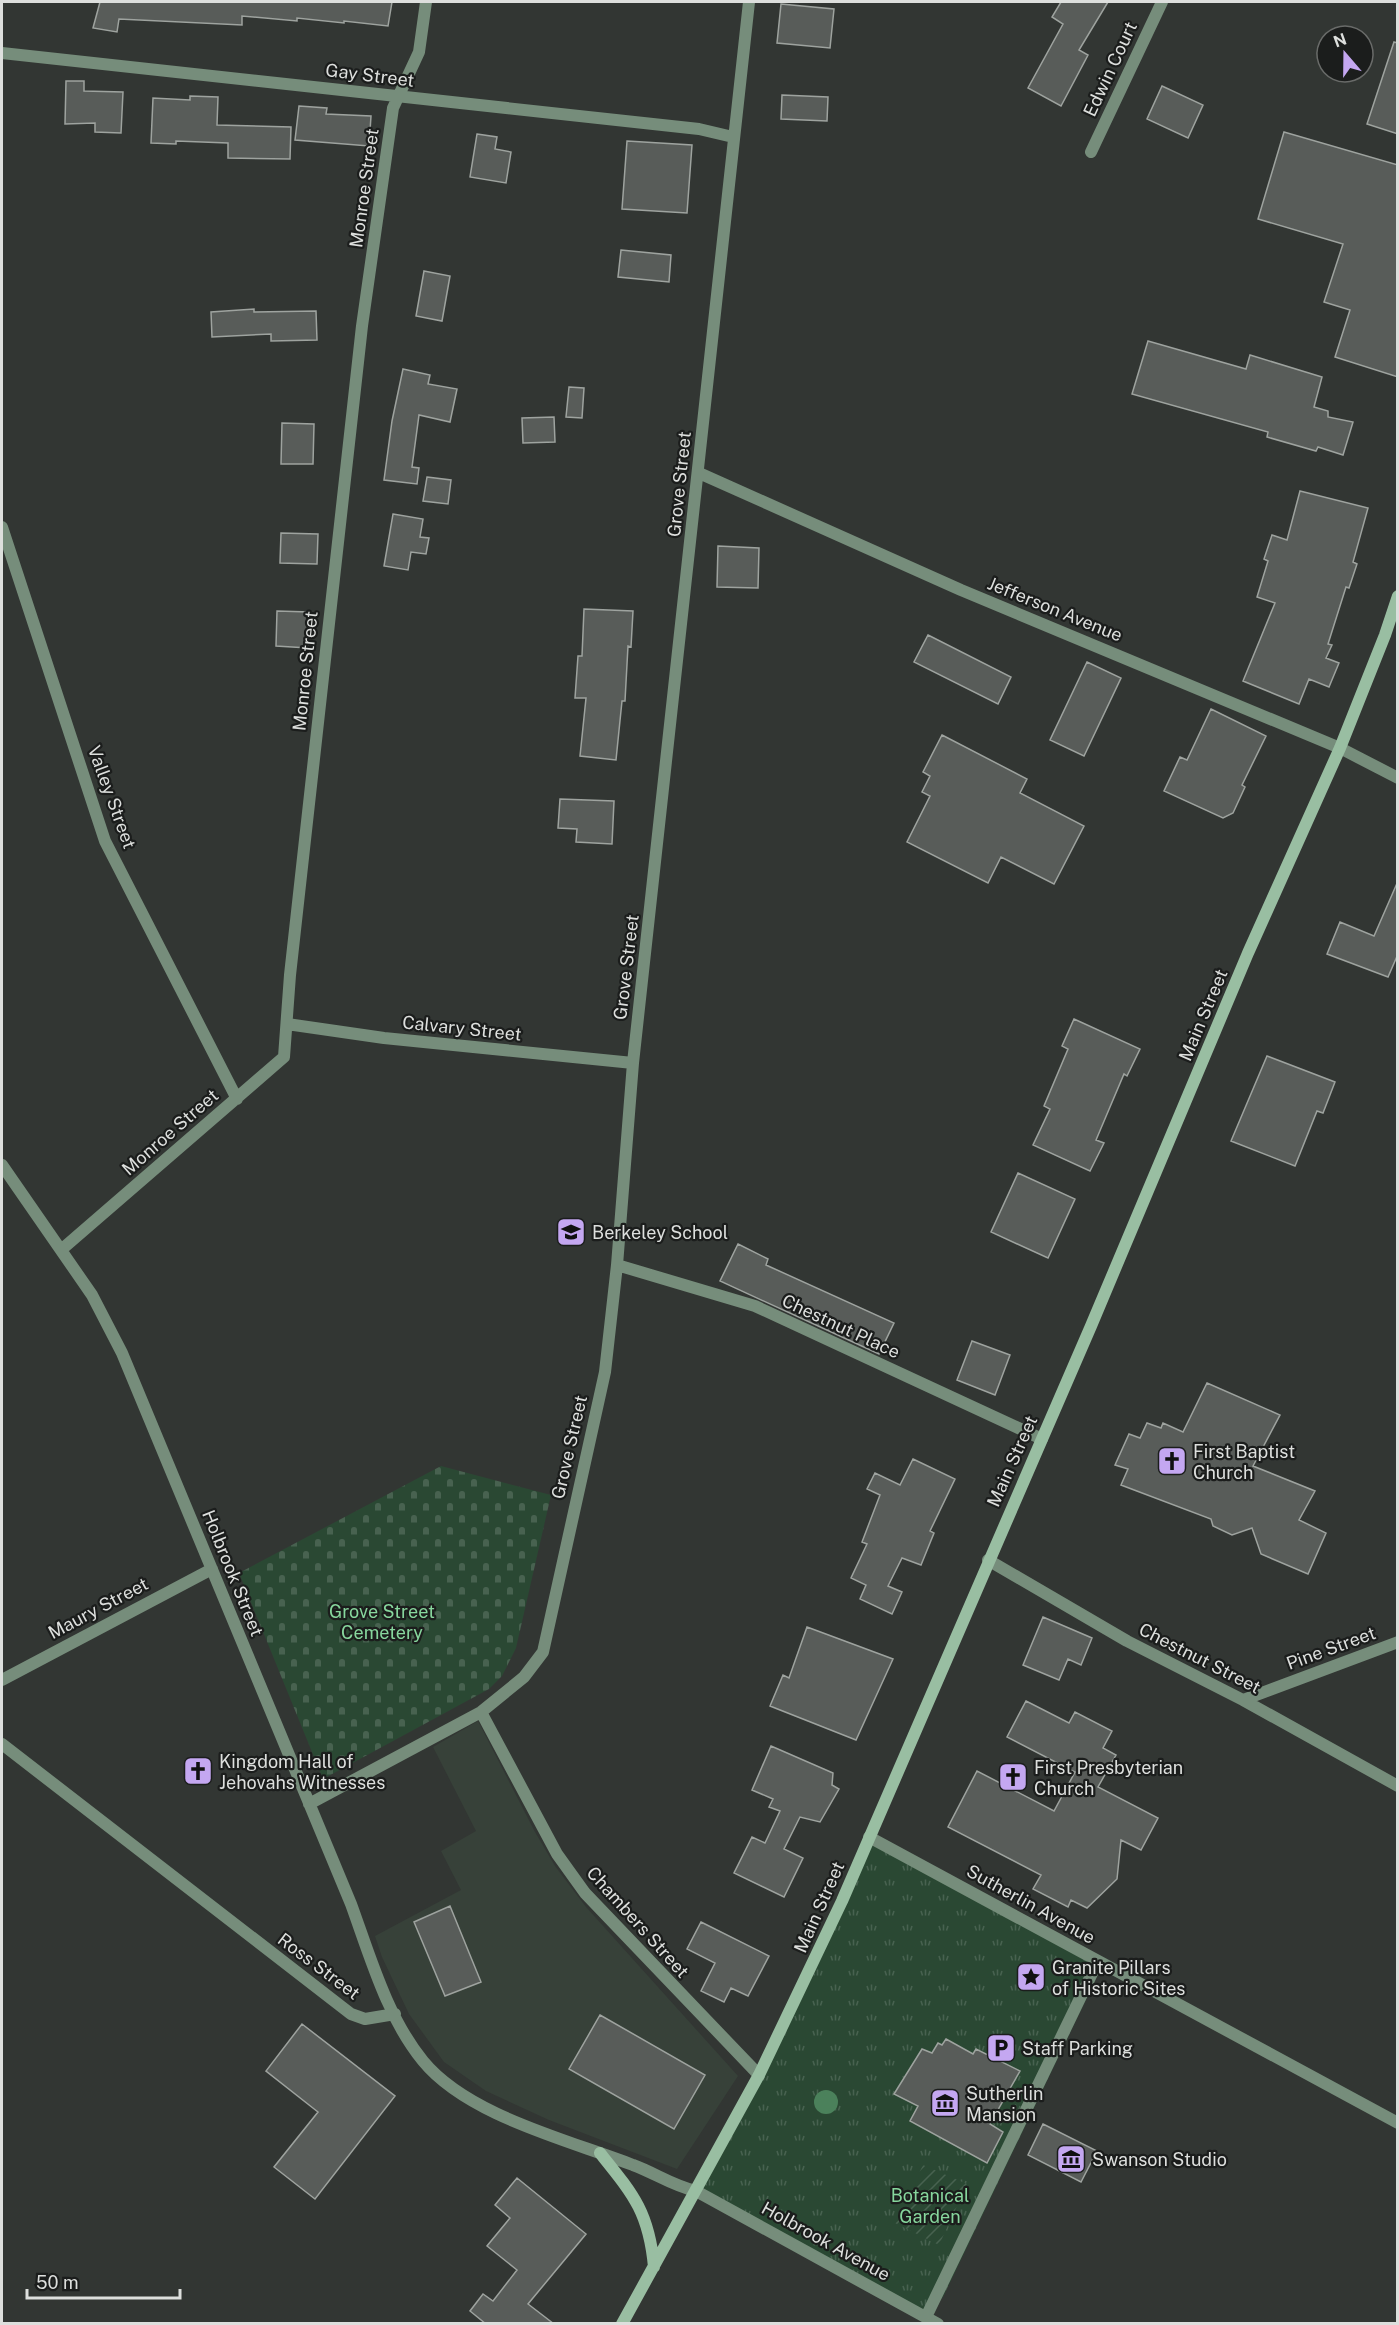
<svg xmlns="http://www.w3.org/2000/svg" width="1399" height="2325" viewBox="0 0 1399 2325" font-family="'Public Sans',sans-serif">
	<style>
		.built { fill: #374139 }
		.cemetery { fill: url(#cemetery-stones) }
		.park { fill: url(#park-tufts) }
		.garden { fill: url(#garden-furrows) }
		.water { fill: #4b815b }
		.building { fill: #585c59; stroke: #9ea39f; stroke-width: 1.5 }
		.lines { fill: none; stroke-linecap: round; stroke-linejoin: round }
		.minor { stroke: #768d7b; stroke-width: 12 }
		.secondary { stroke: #99bea2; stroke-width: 12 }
		.labels { text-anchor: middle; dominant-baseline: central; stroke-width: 4.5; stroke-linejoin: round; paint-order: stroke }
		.street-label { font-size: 18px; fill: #dddfdd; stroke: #1b1d1c }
		.poi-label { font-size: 18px; fill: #dddfdd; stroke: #1b1d1c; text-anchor: start }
		.park-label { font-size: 18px; fill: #87d69d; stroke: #1b1d1c }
	</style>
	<defs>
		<pattern id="cemetery-stones" width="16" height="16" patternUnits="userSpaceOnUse" patternTransform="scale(1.5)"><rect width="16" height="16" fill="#2a4833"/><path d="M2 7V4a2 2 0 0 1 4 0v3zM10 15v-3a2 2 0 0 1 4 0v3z" fill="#486250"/></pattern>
		<pattern id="park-tufts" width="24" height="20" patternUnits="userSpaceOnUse" patternTransform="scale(1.5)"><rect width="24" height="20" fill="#2a4833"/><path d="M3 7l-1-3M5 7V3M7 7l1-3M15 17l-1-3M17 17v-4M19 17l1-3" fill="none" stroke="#486250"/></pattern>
		<pattern id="garden-furrows" width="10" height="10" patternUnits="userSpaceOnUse" patternTransform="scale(1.5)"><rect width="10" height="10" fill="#2a4833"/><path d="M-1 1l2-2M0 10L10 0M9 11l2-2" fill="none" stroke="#486250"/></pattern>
	</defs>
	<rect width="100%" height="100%" fill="#323633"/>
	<path class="built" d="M478,1721L535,1832L555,1866L586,1907L738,2076L677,2169L549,2120L486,2091L444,2062L409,2014L382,1957L375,1936L461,1890L441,1851L476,1831L433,1747Z"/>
	<path class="cemetery" d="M441,1466L551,1495L516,1648L502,1676L489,1689L323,1779L239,1573Z"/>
	<path class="park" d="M869,1837L1098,1961L1095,1981L943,2297L926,2317L696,2191Z"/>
	<path class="garden" d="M923,2165L967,2184L939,2245L895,2223Z"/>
	<path class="water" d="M814 2102a12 12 0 1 1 24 0a12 12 0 1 1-24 0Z"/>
	<path class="building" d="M100,2H392L388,26L344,21V23L297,18V21L242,16V25L119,19L117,32L93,28Z
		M1061,2H1108L1079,50L1088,55L1061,106L1028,88L1063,24L1052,17Z
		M781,4L834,9L830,48L777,43Z
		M1394,42L1398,43V134L1367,124Z
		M66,81H84V91L123,92L121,133L95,132V123L65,124Z
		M1162,86L1203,105L1188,138L1147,119Z
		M782,95L828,97L827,121L781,119Z
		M190,96L218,97L217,125L291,127L290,159L228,158V143L176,141V144L151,143L153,98L190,100Z
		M299,106L327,108L326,114L371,116L369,146L295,140Z
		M1284,132L1398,165V377L1335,357L1350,310L1324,302L1343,244L1258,219Z
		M477,134L497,137L495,149L511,152L506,183L470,177Z
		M627,141L692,145L687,213L622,209Z
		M621,250L671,255L669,282L618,277Z
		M424,271L450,276L442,321L416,316Z
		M254,309V312L316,311L317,340L271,341V334L212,337L211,312Z
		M1148,341L1246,369L1250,355L1322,377L1314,407L1328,411V417L1353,422L1343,455L1318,447L1316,451L1267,437L1268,432L1132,394Z
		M403,369L430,375L428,384L457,389L450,422L419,415L412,467L419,468L417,484L384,480L392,421Z
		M569,387L584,388L582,418L566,417Z
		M554,417L555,442L523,443L522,418Z
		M282,423L314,424L313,464H281Z
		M427,477L451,480L448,504L423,501Z
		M1300,491L1368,508L1353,562L1357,564L1349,588L1346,587L1328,644L1332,645L1326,658L1339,663L1329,687L1309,679L1299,704L1243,681L1275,603L1257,597L1268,561L1264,559L1272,535L1287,540Z
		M393,514L423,519L420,537L429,538L426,554L411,552L408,570L384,566Z
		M281,533L318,534L317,564L280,563Z
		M718,546L759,548L758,588L717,587Z
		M584,609L633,611L631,647L628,646L625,701H622L616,760L580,756L586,698H575L578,656H582Z
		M277,611L309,612L308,648L276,646Z
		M928,635L1011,677L998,704L914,662Z
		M1087,662L1121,678L1084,756L1050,740Z
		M1211,709L1266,736L1242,785L1245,787L1233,813L1223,818L1164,791L1180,757L1187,760Z
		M942,735L1027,779L1020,793L1084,826L1054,884L1001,857L988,883L907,842L930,796L922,792L930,776L923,772Z
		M560,799L614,801L612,844L576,842L577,829L558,828Z
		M1398,881V954L1388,977L1327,954L1340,922L1374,936Z
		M1074,1019L1140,1049L1127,1076L1124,1074L1096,1140L1104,1143L1090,1171L1033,1145L1050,1109L1044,1106L1068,1049L1062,1046Z
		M1267,1056L1335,1082L1323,1113L1317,1111L1295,1166L1231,1141Z
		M1018,1173L1075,1199L1048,1258L991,1232Z
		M738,1244L768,1259L766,1265L894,1323L879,1354L720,1281Z
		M972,1341L1010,1355L995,1395L957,1380Z
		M1207,1383L1280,1415L1253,1466L1315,1491L1299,1520L1326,1533L1308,1574L1261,1554L1252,1528L1232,1535L1213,1526L1211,1519L1121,1485L1128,1469L1115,1465L1129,1434L1140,1438L1147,1423L1161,1428L1163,1423L1183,1432Z
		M913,1459L955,1479L930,1531L934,1533L921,1565L902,1558L888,1586L902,1592L892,1614L860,1599L866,1585L851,1578L867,1544L862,1542L880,1495L867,1489L875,1473L900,1485Z
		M1043,1617L1092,1638L1081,1665L1068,1659L1059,1680L1023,1665Z
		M807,1627L893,1659L856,1740L770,1706L783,1675L789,1678Z
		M1026,1701L1069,1723L1075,1712L1112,1731L1103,1748L1116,1755L1098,1787L1158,1818L1141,1850L1121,1840L1117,1879L1087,1908L1071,1900L1068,1907L1033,1889L1041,1875L948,1827L977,1771L1054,1811L1075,1772L1007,1737Z
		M771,1746L833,1773L832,1785L839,1789L820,1822L800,1817L784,1849L803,1858L784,1897L734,1873L752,1837L765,1843L780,1811L769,1807L773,1799L752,1790Z
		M450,1906L481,1982L445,1996L414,1922Z
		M701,1922L769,1956L748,1996L731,1988L724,2002L701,1991L715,1963L687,1949Z
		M600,2015L705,2075L674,2129L569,2069Z
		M302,2024L395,2096L315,2199L274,2167L318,2112L266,2071Z
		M946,2039L973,2054L976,2049L1020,2071L990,2124L1003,2132L987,2163L910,2121L918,2106L894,2094L922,2049L932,2053L938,2043L942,2045Z
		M1043,2124L1097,2151L1081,2182L1028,2155Z
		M517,2178L586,2234L528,2304L554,2324H486L470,2311L483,2294L493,2301L517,2270L487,2246L510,2218L495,2205Z"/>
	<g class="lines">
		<path class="minor" d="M2,53L699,129L733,137
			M1091,152L1162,2
			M699,473L961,590L1340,748L1398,778
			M2,527L105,841L237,1099
			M287,1024L384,1038L633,1063
			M2,1165L92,1295L122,1353L351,1904C370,1956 387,2017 423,2061C468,2116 569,2140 633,2165C655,2173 673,2186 696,2191L938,2324
			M61,1250L284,1057L290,975L362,326L393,108L419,52L426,2
			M617,1265L755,1306L1042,1439
			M988,1560L1127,1641L1243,1700L1398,1786
			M2,1680L212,1569
			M1243,1700L1398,1642
			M481,1712L557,1854L585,1893L759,2075
			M2,1744L351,2014L365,2019L395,2014
			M309,1804L481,1712L524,1677L543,1652L605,1372L617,1265L633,1063L749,2
			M869,1837L1398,2123
			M926,2317L1098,1961"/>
		<path class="secondary" d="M600,2153C633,2194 649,2212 654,2267
			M622,2324L759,2075L842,1901L1091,1326L1248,953L1340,748L1385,635L1398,596"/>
	</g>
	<defs>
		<g id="school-square" transform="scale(1.5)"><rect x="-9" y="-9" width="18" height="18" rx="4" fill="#c4a7f1" stroke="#1b1d1c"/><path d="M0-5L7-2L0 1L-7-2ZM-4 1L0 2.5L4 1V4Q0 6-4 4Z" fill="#111"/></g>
		<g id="church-square" transform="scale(1.5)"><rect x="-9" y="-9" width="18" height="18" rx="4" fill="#c4a7f1" stroke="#1b1d1c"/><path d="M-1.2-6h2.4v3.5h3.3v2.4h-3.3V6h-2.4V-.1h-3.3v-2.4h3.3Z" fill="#111"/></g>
		<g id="sight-square" transform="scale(1.5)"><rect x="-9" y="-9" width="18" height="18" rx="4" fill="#c4a7f1" stroke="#1b1d1c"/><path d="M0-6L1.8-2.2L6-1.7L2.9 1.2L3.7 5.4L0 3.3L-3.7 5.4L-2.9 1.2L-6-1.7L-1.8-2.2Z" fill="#111"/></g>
		<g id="parking-square" transform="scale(1.5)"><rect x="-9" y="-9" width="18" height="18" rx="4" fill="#c4a7f1" stroke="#1b1d1c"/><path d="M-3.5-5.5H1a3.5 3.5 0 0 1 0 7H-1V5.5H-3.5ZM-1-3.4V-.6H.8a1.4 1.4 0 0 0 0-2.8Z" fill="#111"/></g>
		<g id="museum-square" transform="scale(1.5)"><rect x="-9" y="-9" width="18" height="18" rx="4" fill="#c4a7f1" stroke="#1b1d1c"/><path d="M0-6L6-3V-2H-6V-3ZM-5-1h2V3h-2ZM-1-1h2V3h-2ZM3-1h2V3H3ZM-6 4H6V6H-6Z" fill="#111"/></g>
	</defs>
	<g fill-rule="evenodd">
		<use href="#school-square" x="571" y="1232"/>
		<use href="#church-square" x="1172" y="1461"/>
		<use href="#church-square" x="198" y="1771"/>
		<use href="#church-square" x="1013" y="1777"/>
		<use href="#sight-square" x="1031" y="1977"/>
		<use href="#parking-square" x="1001" y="2048"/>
		<use href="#museum-square" x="945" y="2103"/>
		<use href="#museum-square" x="1071" y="2159"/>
	</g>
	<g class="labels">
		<g class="street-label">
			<text transform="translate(1110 69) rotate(-65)">Edwin Court</text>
			<text transform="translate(370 75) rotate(7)">Gay Street</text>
			<text transform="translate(364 188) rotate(-82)">Monroe Street</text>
			<text transform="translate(679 484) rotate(-84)">Grove Street</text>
			<text transform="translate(1055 609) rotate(22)">Jefferson Avenue</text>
			<text transform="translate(305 671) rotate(-84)">Monroe Street</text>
			<text transform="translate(112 797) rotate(70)">Valley Street</text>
			<text transform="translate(626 967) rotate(-83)">Grove Street</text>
			<text transform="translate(1203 1015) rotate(-67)">Main Street</text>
			<text transform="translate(462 1028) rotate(6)">Calvary Street</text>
			<text transform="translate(170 1132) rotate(-41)">Monroe Street</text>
			<text transform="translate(841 1326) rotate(25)">Chestnut Place</text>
			<text transform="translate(569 1447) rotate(-77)">Grove Street</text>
			<text transform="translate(1012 1461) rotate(-66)">Main Street</text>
			<text transform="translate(233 1573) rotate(68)">Holbrook Street</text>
			<text transform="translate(98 1608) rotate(-28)">Maury Street</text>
			<text transform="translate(1331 1648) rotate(-20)">Pine Street</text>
			<text transform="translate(1200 1658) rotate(27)">Chestnut Street</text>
			<text transform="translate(1031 1904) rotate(29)">Sutherlin Avenue</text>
			<text transform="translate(819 1907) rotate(-66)">Main Street</text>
			<text transform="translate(638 1922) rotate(48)">Chambers Street</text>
			<text transform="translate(319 1966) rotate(37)">Ross Street</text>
			<text transform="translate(826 2241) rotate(29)">Holbrook Avenue</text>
		</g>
		<g class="poi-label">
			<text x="592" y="1232">Berkeley School</text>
			<text x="1193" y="1451">First Baptist<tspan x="1193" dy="21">Church</tspan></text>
			<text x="219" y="1761">Kingdom Hall of<tspan x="219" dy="21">Jehovahs Witnesses</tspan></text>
			<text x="1034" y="1767">First Presbyterian<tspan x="1034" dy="21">Church</tspan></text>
			<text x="1052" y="1967">Granite Pillars<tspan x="1052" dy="21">of Historic Sites</tspan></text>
			<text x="1022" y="2048">Staff Parking</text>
			<text x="966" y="2093">Sutherlin<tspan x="966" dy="21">Mansion</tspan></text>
			<text x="1092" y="2159">Swanson Studio</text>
		</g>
		<g class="park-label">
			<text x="382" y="1611">Grove Street<tspan x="382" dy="21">Cemetery</tspan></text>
			<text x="930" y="2195">Botanical<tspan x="930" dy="21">Garden</tspan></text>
		</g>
	</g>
	<rect width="1399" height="2325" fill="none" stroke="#dddfdd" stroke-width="6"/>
	<g transform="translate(1345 54) rotate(340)"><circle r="28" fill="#1b1d1c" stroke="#696b69" stroke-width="1.5"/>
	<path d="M0-4.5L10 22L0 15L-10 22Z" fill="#c4a7f1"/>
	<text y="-9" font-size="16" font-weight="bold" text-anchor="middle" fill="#dddfdd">N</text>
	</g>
	<path d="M27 2289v9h153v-9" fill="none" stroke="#dddfdd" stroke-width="3"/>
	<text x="36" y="2289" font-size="18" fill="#dddfdd" stroke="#1b1d1c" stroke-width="4.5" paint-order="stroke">50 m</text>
</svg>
